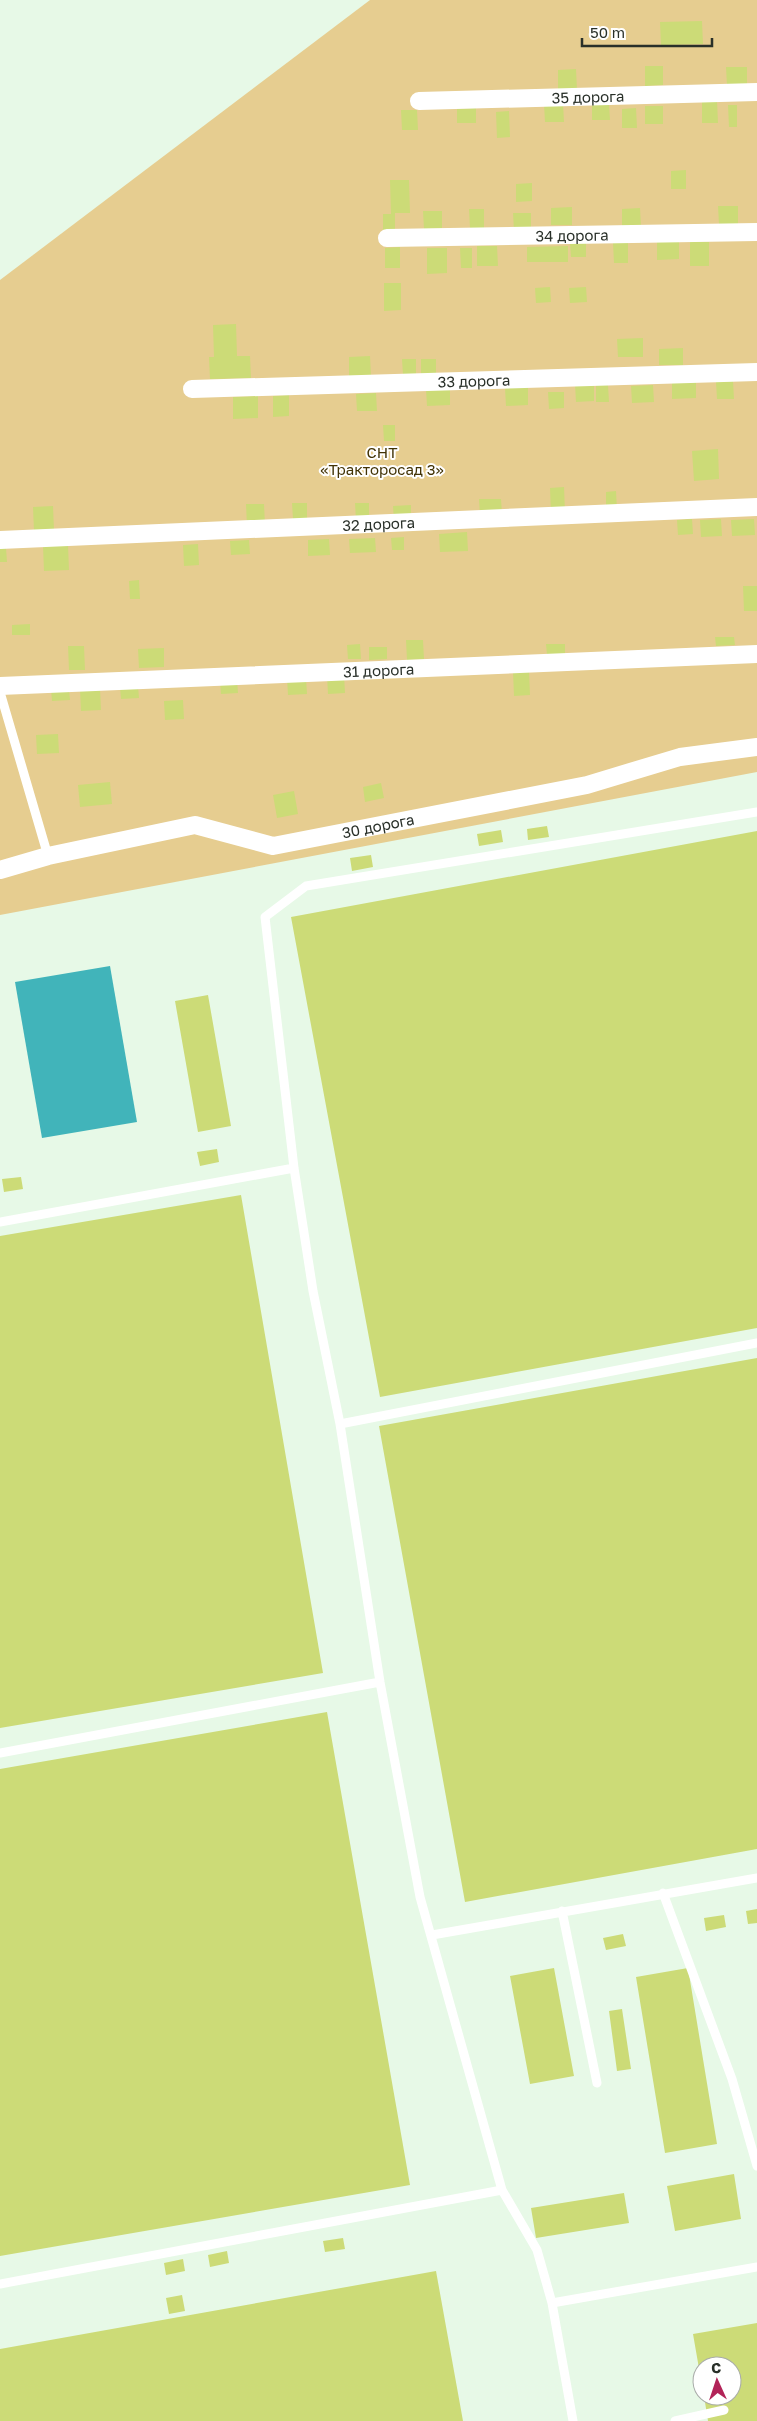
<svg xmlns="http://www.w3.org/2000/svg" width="757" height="2421" viewBox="0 0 757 2421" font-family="'Golos Text',sans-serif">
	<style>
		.green { fill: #e6cd90 }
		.water { fill: #41b4ba }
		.building { fill: #ccdb77 }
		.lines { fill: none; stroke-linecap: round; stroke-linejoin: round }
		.service { stroke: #fff; stroke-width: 9 }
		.minor { stroke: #fff; stroke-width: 18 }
		.labels { text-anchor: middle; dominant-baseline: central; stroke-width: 4; stroke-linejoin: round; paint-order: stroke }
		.street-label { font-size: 15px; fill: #293029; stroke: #fff }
		.park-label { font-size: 15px; fill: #423305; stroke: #fff }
	</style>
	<rect width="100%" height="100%" fill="#e7f9e7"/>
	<path class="green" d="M370,0H757V772L0,915V280Z"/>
	<path class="water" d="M110,966L137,1122L42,1138L15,982Z"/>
	<path class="building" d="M702,21L703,44L661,45L660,22Z
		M645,66H663V85L645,86Z
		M726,67H747V85L727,86Z
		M576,69L577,90H558V70Z
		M717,100L718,123H702V101Z
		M563,103L564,122H545L544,104Z
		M609,104L610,120H592V105Z
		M728,105H737V127H729Z
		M645,106H663V124H645Z
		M476,108V123H457V109Z
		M636,108L637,128H622V109Z
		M401,110H417L418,130H402Z
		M509,111L510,137L497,138L496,112Z
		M686,170V189H671V171Z
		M390,180H409L410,213H395V230H383V214H391Z
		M532,183V201L516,202V184Z
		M718,206H738V224H719Z
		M572,207V225H551V208Z
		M640,208L641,226H622V209Z
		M469,209H484V228H470Z
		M423,211H442V228L424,229Z
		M513,213H531V230L514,231Z
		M657,240H679V259L657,260Z
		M690,242H709V266H690Z
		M570,243H586V257H571Z
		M613,243H628V263H614Z
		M477,246H497L498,266H477Z
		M568,246V262H527V247Z
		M400,247V268H385V248Z
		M427,248H447V273L427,274Z
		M460,248H472V268H461Z
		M384,283H401V310L384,311Z
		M550,287L551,302L536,303L535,288Z
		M586,287L587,302L570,303L569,288Z
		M236,324L237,356H250L251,378L210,379L209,357H214L213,325Z
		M643,338V357H618L617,339Z
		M683,348V365H659V349Z
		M370,356L371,376H349V357Z
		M402,359H416V375H403Z
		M421,359H436V376H421Z
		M733,381L734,399H717L716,382Z
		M696,382V398L672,399V383Z
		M594,383V401L576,402L575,384Z
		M596,385H608L609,402H596Z
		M653,385L654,402L632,403L631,386Z
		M528,387V405L506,406L505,388Z
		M450,388V405L427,406L426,389Z
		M548,392H564V408L549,409Z
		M376,393L377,411H357L356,394Z
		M289,395V416L273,417V396Z
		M258,396V418L233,419V397Z
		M383,425H395V441H384Z
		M718,449L719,479L694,481L692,451Z
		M564,487L565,512L551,513L550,488Z
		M616,491L617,510H606V492Z
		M479,499H501L502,514L480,515Z
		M292,503H307V519H293Z
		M355,503H369V519L356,520Z
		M246,504H264L265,525L247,526Z
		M411,505V521H394L393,506Z
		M53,506L54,530L34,531L33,507Z
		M692,519L693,534L678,535L677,520Z
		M721,519L722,536L701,537L700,520Z
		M754,519L755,535L732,536L731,520Z
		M467,532L468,551L440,552L439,534Z
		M404,537V550H392L391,538Z
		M375,538L376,552L350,553L349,539Z
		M329,539L330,555L308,556V540Z
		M249,540L250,554L231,555L230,541Z
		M198,544L199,565L184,566L183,545Z
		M68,545L69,570L44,571L43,546Z
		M0,548H6L7,562H0Z
		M139,580L140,599H130L129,581Z
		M743,586H757V611H744Z
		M30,624V635H12V625Z
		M715,637H734L735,645L716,646Z
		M406,640H423L424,659L407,660Z
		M360,644L361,659H348L347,645Z
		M546,644H565V654L547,655Z
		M68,646H84L85,670H69Z
		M369,647H387V659L369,660Z
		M164,648V667L139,668L138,649Z
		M529,671L530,695L514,696L513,672Z
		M344,674L345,693L328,694L327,675Z
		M287,678H306L307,694L288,695Z
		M237,680L238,693L221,694L220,681Z
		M138,686L139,698L121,699L120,687Z
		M100,688L101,710L81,711L80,689Z
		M51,689H69L70,700L52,701Z
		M183,700L184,719L165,720L164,701Z
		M58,734L59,753L37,754L36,735Z
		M110,782L112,804L80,807L78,785Z
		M381,783L384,798L365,802L363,787Z
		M294,791L298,814L277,818L273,795Z
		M547,826L549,837L528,840L527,829Z
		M501,830L503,842L479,846L477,834Z
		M757,831V1328L380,1397L291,917Z
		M371,855L373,867L352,871L350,858Z
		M208,995L231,1126L198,1132L175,1001Z
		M217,1149L219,1162L200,1166L197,1152Z
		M21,1177L23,1189L4,1192L2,1179Z
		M241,1195L323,1673L0,1728V1236Z
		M757,1358V1849L465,1902L379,1426Z
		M327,1712L410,2185L0,2256V1769Z
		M757,1909V1923L748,1924L746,1911Z
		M724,1915L726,1927L706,1931L704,1918Z
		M623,1934L626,1946L606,1950L603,1938Z
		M554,1968L574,2076L530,2084L510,1976Z
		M688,1968L717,2144L665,2153L636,1977Z
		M622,2009L631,2069L617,2071L609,2011Z
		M734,2174L741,2219L675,2231L667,2186Z
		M624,2193L629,2223L536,2238L531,2208Z
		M343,2238L345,2249L325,2252L323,2241Z
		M227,2251L229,2263L210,2267L208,2255Z
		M183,2259L185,2271L166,2275L164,2263Z
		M436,2271L463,2421H0V2349Z
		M182,2295L185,2311L169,2314L166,2298Z
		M757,2323V2421H708L704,2396H732V2366H702L701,2380L693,2334Z"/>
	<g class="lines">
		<path class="service" d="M0,692L48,856
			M0,1222L294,1168
			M340,1424L757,1343
			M0,1753L380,1682
			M663,1893L732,2079L757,2166
			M562,1911L597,2083
			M432,1935L757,1878
			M0,2284L502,2190
			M552,2303L757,2267
			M573,2421L552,2303L537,2250L502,2190L420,1897L380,1682L340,1424L313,1291L294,1168L265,917L306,886L757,812
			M675,2421L724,2410"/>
		<g class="minor">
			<path id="s1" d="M419,101L757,92"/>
			<path id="s2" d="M387,238L757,232"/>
			<path id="s3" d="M192,389L757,372"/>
			<path id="s4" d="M0,540L757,507"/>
			<path id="s5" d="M0,686L757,654"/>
			<path id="s6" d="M0,870L48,856L195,825L273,846L587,785L680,757L757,747"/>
		</g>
	</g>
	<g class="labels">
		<g class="street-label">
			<text stroke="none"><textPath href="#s1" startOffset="169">35 дорога</textPath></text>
			<text stroke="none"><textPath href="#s2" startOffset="185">34 дорога</textPath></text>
			<text stroke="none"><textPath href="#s3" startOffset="282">33 дорога</textPath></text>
			<text stroke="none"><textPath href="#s4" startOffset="379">32 дорога</textPath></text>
			<text stroke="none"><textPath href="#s5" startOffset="379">31 дорога</textPath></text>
			<text stroke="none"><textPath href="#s6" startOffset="388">30 дорога</textPath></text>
		</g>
		<g class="park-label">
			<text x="382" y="452">СНТ<tspan x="382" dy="17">«Тракторосад 3»</tspan></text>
		</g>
	</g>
	<g transform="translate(717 2381) rotate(357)"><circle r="24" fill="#ffffff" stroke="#a9aca9"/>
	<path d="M0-4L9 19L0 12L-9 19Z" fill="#b22358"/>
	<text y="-8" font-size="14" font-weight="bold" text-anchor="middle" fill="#293029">С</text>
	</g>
	<path d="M582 38v8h130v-8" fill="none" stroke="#293029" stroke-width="2.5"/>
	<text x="590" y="38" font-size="15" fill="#293029" stroke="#ffffff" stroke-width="4" paint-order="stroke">50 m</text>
</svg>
